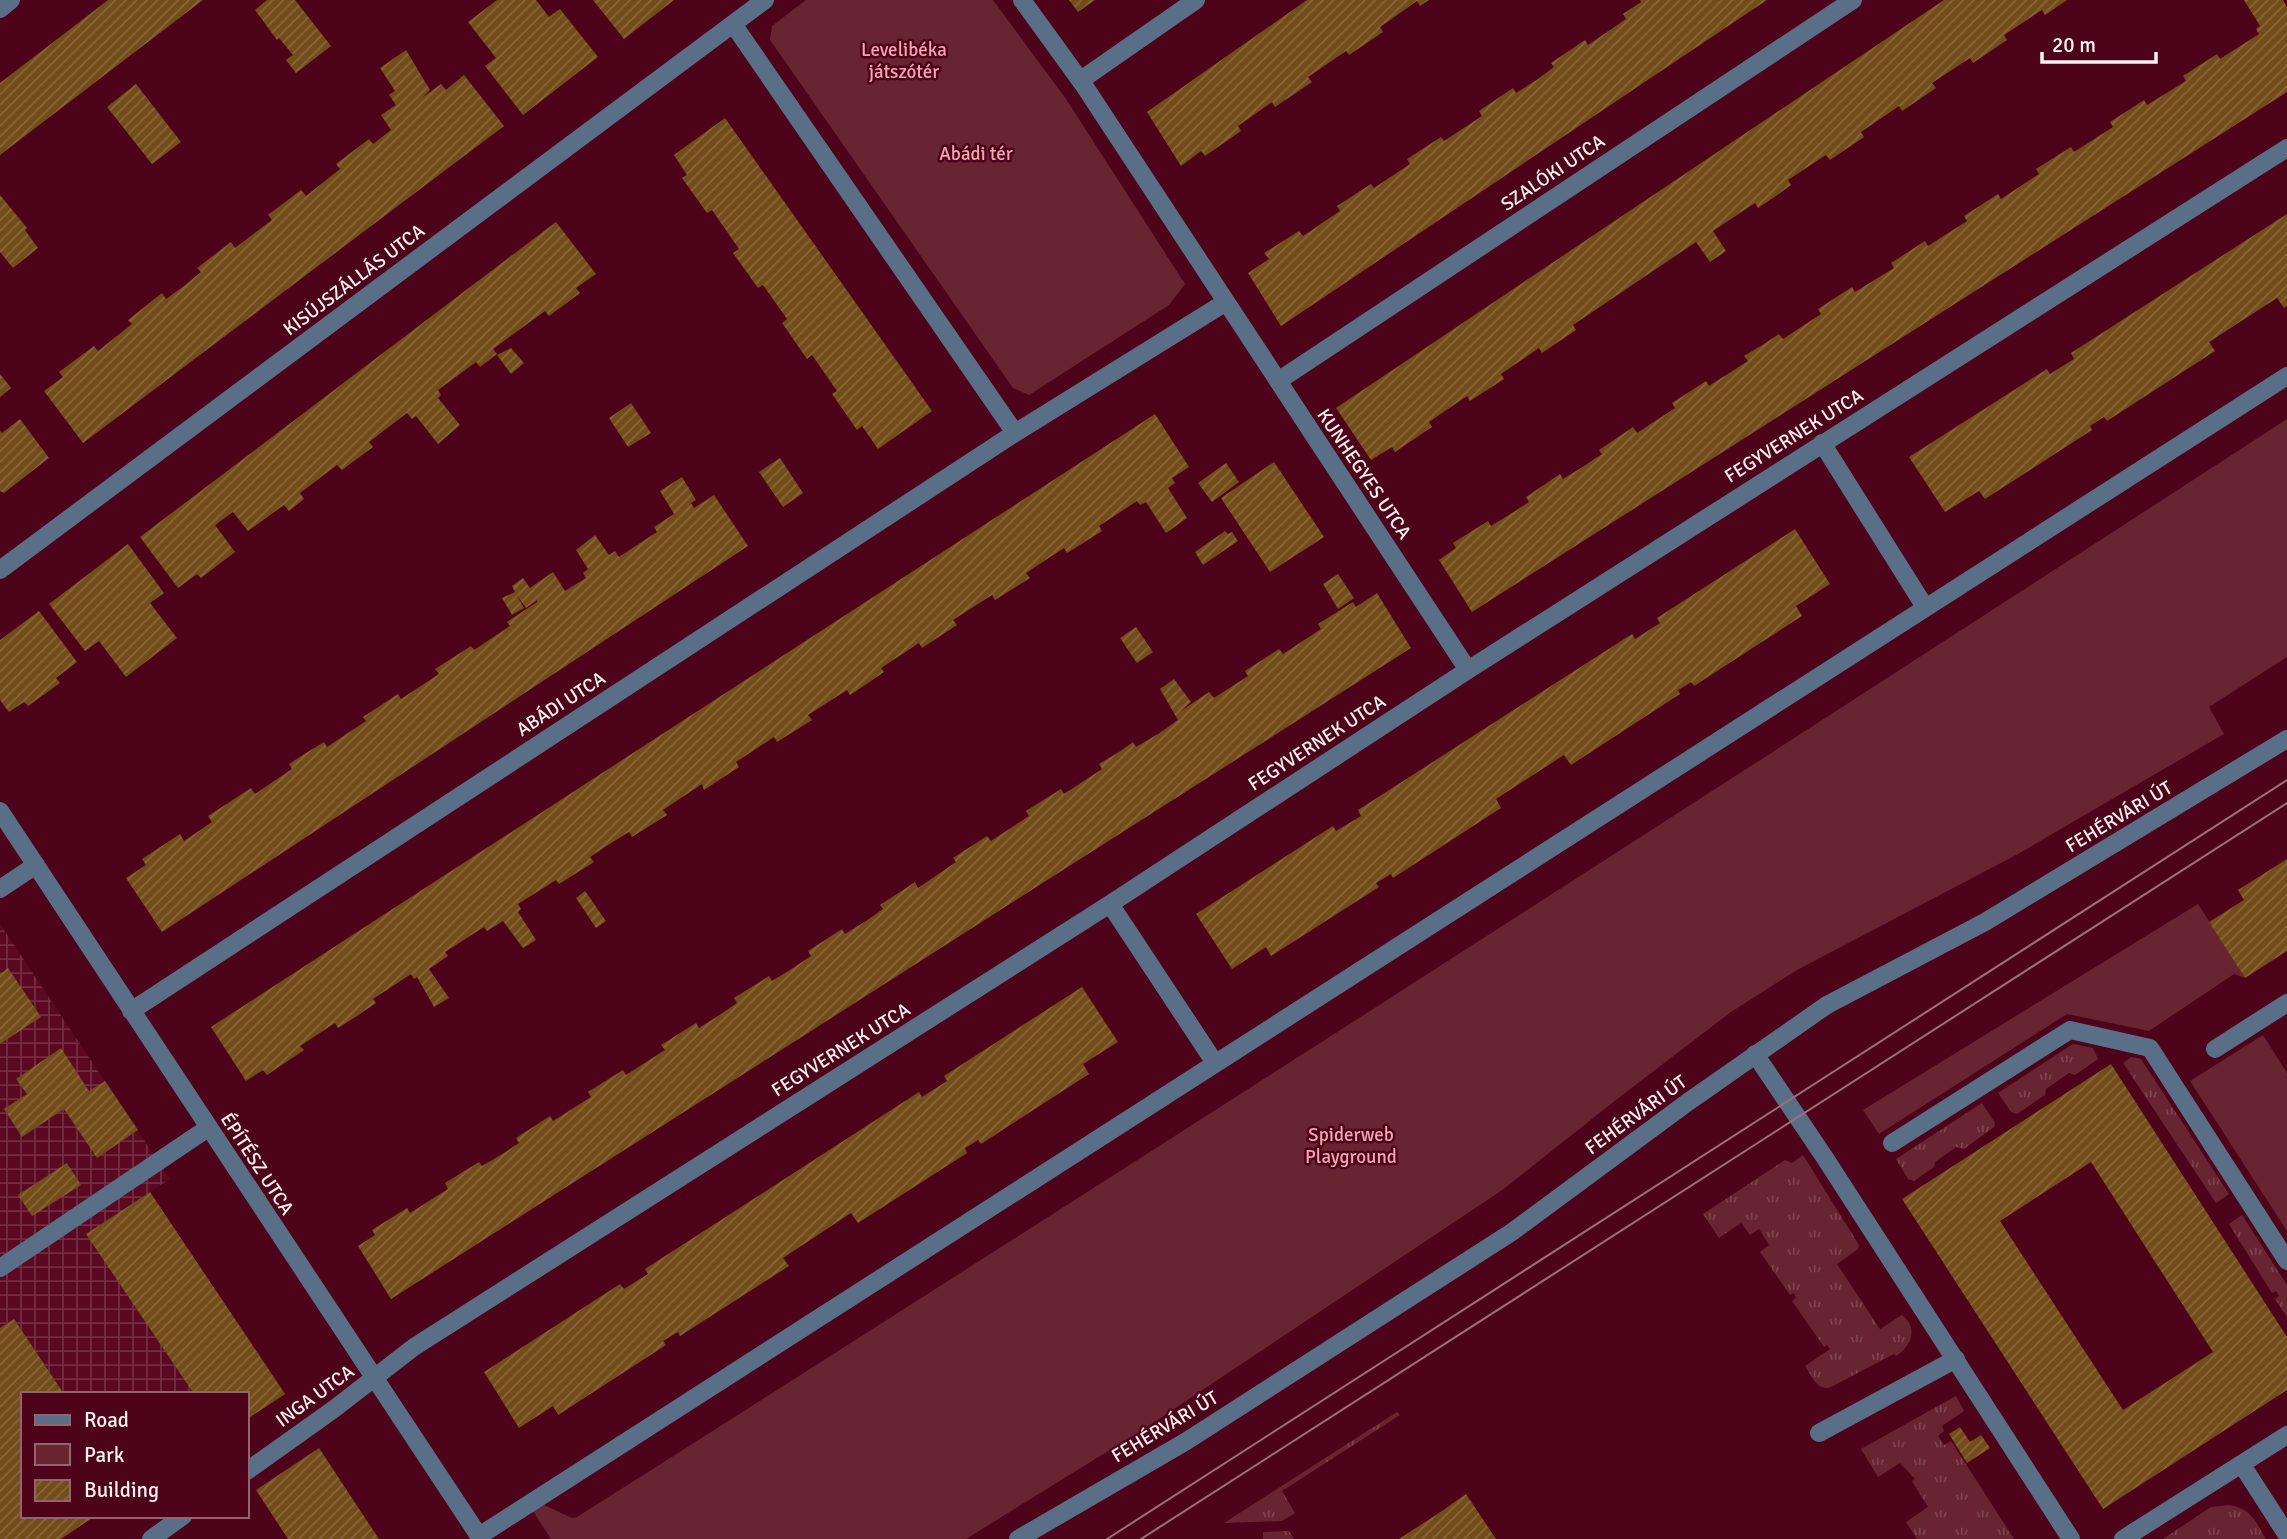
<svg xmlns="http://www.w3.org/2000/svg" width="2287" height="1539" viewBox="0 0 2287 1539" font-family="Signika,sans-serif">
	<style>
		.industrial { fill: url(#industrial-grid) }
		.grass { fill: url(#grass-tufts) }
		.park { fill: #692432 }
		.building { fill: url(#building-hatch); fill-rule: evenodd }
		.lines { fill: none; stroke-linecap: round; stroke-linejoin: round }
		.minor { stroke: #596f88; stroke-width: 18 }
		.tram { stroke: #9d707c; stroke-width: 2 }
		.labels { text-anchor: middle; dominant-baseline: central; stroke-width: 5; stroke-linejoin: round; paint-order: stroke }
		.park-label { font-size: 19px; fill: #f5a5af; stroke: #4d0319 }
		.street-label { font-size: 19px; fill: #fbf2f2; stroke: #4d0319 }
	</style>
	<defs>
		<pattern id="industrial-grid" width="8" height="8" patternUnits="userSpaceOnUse" patternTransform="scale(1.75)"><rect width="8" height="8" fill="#5b0922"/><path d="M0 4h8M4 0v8" fill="none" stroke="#732d43"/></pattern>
		<pattern id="grass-tufts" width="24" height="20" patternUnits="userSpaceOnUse" patternTransform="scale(1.75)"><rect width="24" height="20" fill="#692432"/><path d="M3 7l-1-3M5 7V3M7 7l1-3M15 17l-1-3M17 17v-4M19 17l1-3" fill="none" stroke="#7f4450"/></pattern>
		<pattern id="building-hatch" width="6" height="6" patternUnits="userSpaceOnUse" patternTransform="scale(1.75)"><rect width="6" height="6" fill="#734d19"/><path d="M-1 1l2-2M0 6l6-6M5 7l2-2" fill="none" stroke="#88673b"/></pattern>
	</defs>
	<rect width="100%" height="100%" fill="#4d0319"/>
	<path class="industrial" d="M0,924L170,1179L150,1192L285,1394L247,1419V1394H23V1516H95L61,1539H0Z"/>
	<path class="grass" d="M2073,1044L2093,1048L2098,1059L2075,1075L2069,1073L2046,1089L2045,1095L2017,1114L2011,1112L1998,1093Z
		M2131,1057L2141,1059L2229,1194L2216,1203L2123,1063Z
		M1982,1103L1995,1123L1994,1127L1964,1149L1956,1147L1935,1162L1934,1167L1914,1181L1908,1179L1896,1159Z
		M1803,1155L1859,1245L1858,1249L1837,1264L1880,1329L1902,1315C1918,1327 1912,1346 1896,1356L1894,1354L1829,1388C1816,1389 1812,1376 1805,1366L1830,1349L1827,1345L1824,1347L1792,1301L1796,1298L1794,1293L1790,1295L1760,1252L1769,1245L1759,1229L1750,1235L1741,1223L1719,1238L1703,1214L1785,1160L1792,1163Z
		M2242,1215L2287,1285V1317L2275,1299L2279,1296L2276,1291L2272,1293L2229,1224Z
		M1956,1396L1964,1411L1942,1426L1944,1431L1938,1436L1944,1445L1951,1441L2014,1539H1917L1906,1522L1928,1507L1912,1481L1915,1479L1900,1463L1878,1477L1861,1449Z
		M1397,1412L1400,1415L1282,1491L1295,1513L1282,1521L1224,1523Z
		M2229,1505C2252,1509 2255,1521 2266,1539H2163L2211,1507Z
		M1289,1531L1294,1539H1263V1532Z"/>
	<path class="park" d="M806,0H993L1066,99L1185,284L1169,305L1029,395L1013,388L770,40L772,26Z
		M2287,419V657L2209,707L2224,734L2018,854L1797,970L1731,1012L1621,1096L1501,1191L1147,1427L966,1539H551L533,1511L544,1505L572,1518L577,1517C1149,1154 1719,788 2287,419Z
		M2198,904L2245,978L2234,974L2149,1031L2067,1014L1879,1134L1863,1110Z
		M2263,1035L2287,1073V1231L2190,1081Z"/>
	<path class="building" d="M108,0H203L0,155V83Z
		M267,0H295L331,46L296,73L286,60L293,55L279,38L277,40L255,10Z
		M497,0H536L549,17L560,9L598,57L523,115L485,66L496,58L468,22Z
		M593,0H674L624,39Z
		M1069,0H1095L1078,12Z
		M1307,0H1429L1420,6L1417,1L1380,27L1383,32L1349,55L1346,51L1308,77L1312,82L1275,107L1272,102L1238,126L1241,131L1205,156L1201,151L1181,166L1147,112Z
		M1640,0H1767L1281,326L1248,273L1269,259L1264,253L1299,231L1303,236L1340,211L1337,206L1371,184L1374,188L1410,164L1407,159L1441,137L1444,141L1482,116L1479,111L1513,88L1516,93L1538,79L1554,67L1551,63L1585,40L1588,45L1626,19L1623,14L1641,2Z
		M1944,0H2067L2045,15L2042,10L2004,35L2007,40L1973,63L1970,58L1932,83L1936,88L1902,111L1899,106L1861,132L1864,137L1830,160L1826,155L1788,180L1791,185L1773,198L1758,208L1755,203L1713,231L1726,251L1710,262L1696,242L1573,325L1576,330L1542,353L1539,348L1501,374L1504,379L1470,401L1467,396L1429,422L1432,427L1395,452L1392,447L1371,460L1336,408Z
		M2244,0H2283L2287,7V92L1472,612L1439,560L1456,548L1453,543L1488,521L1491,526L1512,513L1529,502L1526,497L1560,474L1563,479L1584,466L1602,454L1599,450L1633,427L1637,433L1675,408L1672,403L1706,381L1709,386L1748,361L1744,356L1764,344L1779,334L1783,339L1821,314L1818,309L1852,287L1855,292L1894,268L1891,263L1925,241L1928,246L1967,221L1964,216L1998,194L2001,199L2039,174L2036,169L2071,147L2074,152L2113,127L2110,122L2144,100L2147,105L2186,81L2183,76L2217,54L2220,59L2259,34L2256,29L2260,26Z
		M406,50L430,90L422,98L441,84L446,90L464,75L504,126L83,443L44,391L63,377L59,372L94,346L98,351L132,324L128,320L162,293L166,299L184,286L201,272L197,268L231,242L235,248L272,220L268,215L301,190L306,196L340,169L336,164L369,139L373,144L391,130L381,115L396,105L389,95L395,91L380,68Z
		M136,84L181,142L152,164L107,107Z
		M725,118L932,411L878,449L862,426L857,430L832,394L837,391L812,355L807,359L782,323L787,319L763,285L758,288L733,253L739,249L712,210L707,213L682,178L687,175L674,155Z
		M0,195L27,228L25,230L38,248L13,268L0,252Z
		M2287,214V306L2284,308L2277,298L2209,342L2215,351L2107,421L2104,417L2090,426L2092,430L1985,499L1979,491L1945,512L1909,457L2047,369L2050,374L2074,359L2071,353Z
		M556,222L596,274L576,288L580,293L564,305L549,316L545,311L493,349L497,354L480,367L476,362L438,390L441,395L438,398L460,425L438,444L416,416L412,419L407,413L369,442L373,447L342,470L337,465L300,493L304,499L289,511L284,505L248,531L233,512L215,525L235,552L201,578L197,574L178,588L140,537Z
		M511,348L524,363L511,374L497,355Z
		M0,374L11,388L0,397Z
		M631,403L651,433L628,447L609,418Z
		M1155,414L1189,467L1172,478L1175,483L1168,488L1187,518L1166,533L1146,502L1140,505L1137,501L1099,526L1102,531L1083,543L1067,553L1064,548L1026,573L1030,578L995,600L992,595L953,620L957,625L922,648L919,643L881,668L884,672L865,685L850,695L847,690L808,715L812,720L777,742L774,737L736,762L739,767L704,790L702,784L663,810L667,815L632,837L629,832L608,845L590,857L594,862L559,884L556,880L518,904L521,909L518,912L536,940L523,948L503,921L487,931L484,927L445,952L448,956L429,969L449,998L434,1007L417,977L414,979L411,974L373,999L376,1003L357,1016L338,1028L335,1023L300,1046L304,1050L267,1075L263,1070L246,1081L211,1027Z
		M20,419L49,458L4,493L0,491V431L2,433Z
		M780,458L803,493L783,507L759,472Z
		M1274,462L1324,537L1270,572L1221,498Z
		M1226,463L1239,482L1212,502L1198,483Z
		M682,477L696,500L691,503L694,508L714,495L748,546L162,932L126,878L146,865L142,859L180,834L184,841L212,822L208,816L251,788L255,794L292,769L289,764L306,753L324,742L327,747L366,721L363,717L398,694L401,699L439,674L435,669L471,646L474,650L510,626L507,622L537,602V600L526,608L516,594L524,608L512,615L502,598L515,592L512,586L523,578L530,588L553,572L565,591L586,578L583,573L588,569L576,550L595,535L609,555L615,551L619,557L657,532L654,527L674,514L660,491Z
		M1795,529L1830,584L1796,606L1802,616L1694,686L1691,682L1685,686L1678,690L1680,694L1571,765L1564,755L1496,799L1501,808L1393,878L1391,874L1376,883L1379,887L1271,956L1266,947L1232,969L1196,914L1333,826L1336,831L1361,816L1358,810L1632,634L1635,639L1660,623L1657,618Z
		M1225,531L1228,534L1232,532L1238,541L1203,565L1195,552Z
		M128,544L164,593L150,603L177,638L126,677L99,641L85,651L49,604Z
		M1338,574L1354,598L1338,609L1323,584Z
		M1377,593L1411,648L391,1299L358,1246L375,1235L372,1230L407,1208L410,1213L448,1189L445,1183L479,1162L482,1166L504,1153L519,1143L516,1138L550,1116L553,1121L591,1097L588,1092L623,1070L626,1075L665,1050L661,1045L696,1023L699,1028L721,1014L737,1003L734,998L769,976L772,981L793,968L811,956L808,951L842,929L845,934L866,921L883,909L880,905L915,882L918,888L956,862L953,858L973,845L987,836L991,841L1029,816L1026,811L1061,789L1064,794L1102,769L1099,764L1119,752L1133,742L1136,747L1158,734L1178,720L1160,689L1174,679L1191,702L1181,711L1209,692L1214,698L1248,676L1245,671L1279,649L1283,654L1321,629L1318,624L1353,602L1356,607Z
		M39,611L77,662L56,678L60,683L28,706L24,702L9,712L0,700V640Z
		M1136,627L1153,652L1137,663L1120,638Z
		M2287,859V951L2245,978L2209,922L2244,900L2238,890Z
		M585,891L606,921L596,928L576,898Z
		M8,968L41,1017L0,1044V974Z
		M1082,987L1118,1042L1083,1064L1089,1074L981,1144L978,1140L972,1144L965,1148L967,1153L858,1223L851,1213L783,1258L789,1266L680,1336L678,1332L671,1336L663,1341L666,1345L558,1415L553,1406L519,1428L484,1372L620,1284L624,1289L648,1274L645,1269L919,1092L922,1097L947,1081L944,1076Z
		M61,1048L89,1091L105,1081L138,1130L97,1158L64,1109L22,1137L4,1109L27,1094L16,1079Z
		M2111,1064L2287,1337V1390L2103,1509L1902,1199ZM2091,1162L2213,1352L2123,1410L2000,1221Z
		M67,1163L81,1185L32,1216L18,1195Z
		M150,1192L285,1394L247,1419V1394H194L86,1234Z
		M14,1319L64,1394H23V1516H95L61,1539H0V1328Z
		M1960,1427L1970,1442L1981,1435L1990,1448L1967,1463L1949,1434Z
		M319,1448L379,1539H288L256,1490Z
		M1466,1494L1496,1539H1399L1439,1513Z"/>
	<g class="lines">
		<path class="minor" d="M1022,0L1085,87L1468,670
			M0,9L11,0
			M733,24L1015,433
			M1081,80L1196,0
			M1278,381L1853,0
			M1822,443L1925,607
			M0,570L765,0
			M0,811L481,1539
			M0,889L36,865
			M1110,904L1215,1063
			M131,1011L1015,433L1226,302
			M2215,1049L2287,1003
			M1755,1054L1825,1158L2071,1539
			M1892,1143L2070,1030L2150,1048L2287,1261
			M0,1268L208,1128
			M1819,1433L1956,1359
			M2242,1465L2287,1535
			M247,1471L334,1409L414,1347L1110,904L1468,670L2287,148
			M479,1536L2287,376
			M151,1539L183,1516
			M1018,1539L1185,1442L1512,1232L1688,1102L1827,1005L1985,922L2287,739
			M2123,1539L2287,1435"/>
		<path class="tram" d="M1107,1539L2287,780
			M1141,1539L2287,803"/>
	</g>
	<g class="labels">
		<g class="park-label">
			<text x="904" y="50">Levelibéka<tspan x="904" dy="22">játszótér</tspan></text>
			<text x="976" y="154">Abádi tér</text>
			<text x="1351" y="1135">Spiderweb<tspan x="1351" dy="22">Playground</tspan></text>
		</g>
		<g class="street-label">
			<text transform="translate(1553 173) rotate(-34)">SZALÓKI UTCA</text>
			<text transform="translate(354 280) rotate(-37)">KISÚJSZÁLLÁS UTCA</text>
			<text transform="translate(1794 436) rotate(-32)">FEGYVERNEK UTCA</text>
			<text transform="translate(1364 474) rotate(56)">KUNHEGYES UTCA</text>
			<text transform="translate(561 704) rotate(-33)">ABÁDI UTCA</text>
			<text transform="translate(1317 743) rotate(-33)">FEGYVERNEK UTCA</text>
			<text transform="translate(2119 817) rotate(-31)">FEHÉRVÁRI ÚT</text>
			<text transform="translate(841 1050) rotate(-32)">FEGYVERNEK UTCA</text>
			<text transform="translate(1636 1115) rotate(-36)">FEHÉRVÁRI ÚT</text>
			<text transform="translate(257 1164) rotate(57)">ÉPÍTÉSZ UTCA</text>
			<text transform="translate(315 1396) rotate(-36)">INGA UTCA</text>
			<text transform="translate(1165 1427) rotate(-31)">FEHÉRVÁRI ÚT</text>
		</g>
	</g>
	<rect x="21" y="1392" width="228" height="126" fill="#4d0319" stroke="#936370" stroke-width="2"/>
	<rect x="35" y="1415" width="35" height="10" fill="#596f88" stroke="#936370" stroke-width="2"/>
	<text x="84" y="1427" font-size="21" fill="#fbf2f2">Road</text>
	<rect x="35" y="1444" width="35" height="21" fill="#692432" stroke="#936370" stroke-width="2"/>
	<text x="84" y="1462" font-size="21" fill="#fbf2f2">Park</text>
	<rect x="35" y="1480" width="35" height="21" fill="url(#building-hatch)" stroke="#936370" stroke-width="2"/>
	<text x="84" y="1497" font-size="21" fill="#fbf2f2">Building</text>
	<path d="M2042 52v10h114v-10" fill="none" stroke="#fbf2f2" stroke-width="3.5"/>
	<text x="2052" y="52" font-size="21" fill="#fbf2f2" stroke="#4d0319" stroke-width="5" paint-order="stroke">20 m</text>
</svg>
